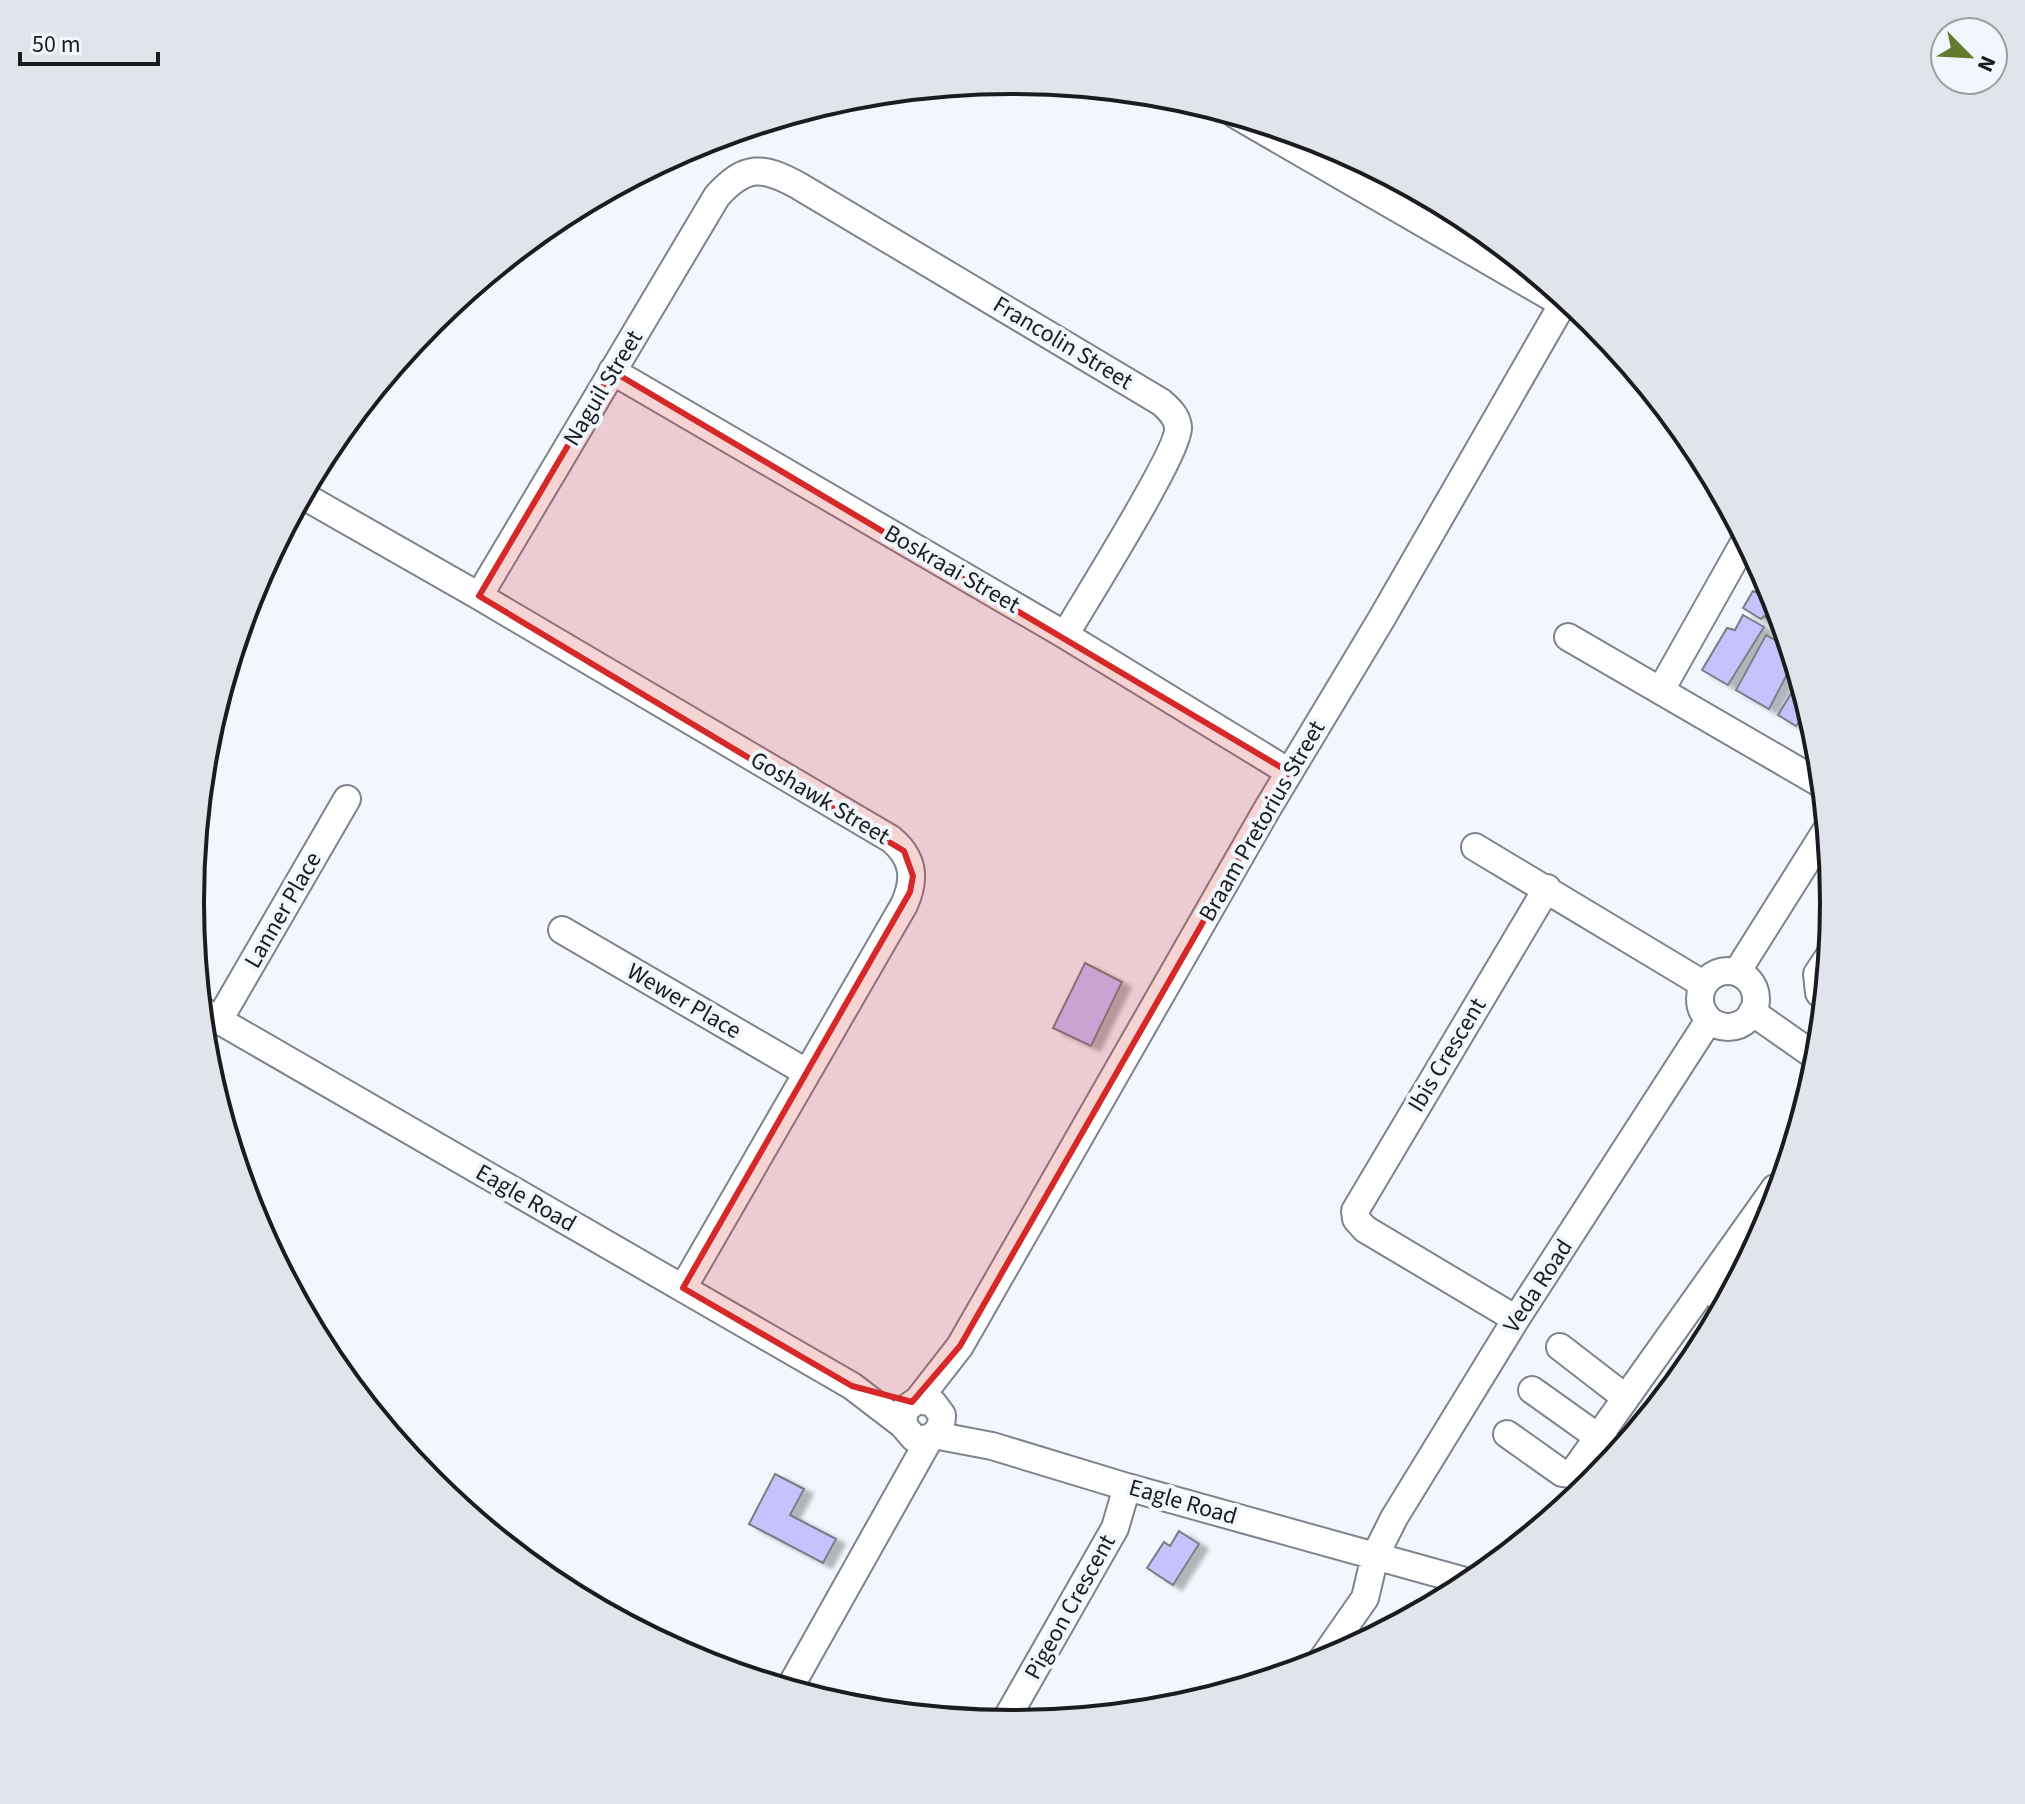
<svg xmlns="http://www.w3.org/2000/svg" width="2025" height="1804" viewBox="0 0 2025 1804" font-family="'Source Sans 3',sans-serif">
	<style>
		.building { fill: #c7c2fd; stroke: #7c7b84; stroke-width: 2; filter: url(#shadow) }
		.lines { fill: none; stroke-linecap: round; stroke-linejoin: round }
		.minor-casing { stroke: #7f838c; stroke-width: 30 }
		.minor { stroke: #fff; stroke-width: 26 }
		.marked { fill: #d62828; fill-opacity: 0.2; stroke: #d62828; stroke-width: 6; stroke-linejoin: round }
		.labels { text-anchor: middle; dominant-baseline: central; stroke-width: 8; stroke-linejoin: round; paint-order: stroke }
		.street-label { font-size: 24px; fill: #1a1c1f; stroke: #f2f6fd }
		.rim { fill: none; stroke: #1a1c1f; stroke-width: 4 }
	</style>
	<defs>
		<filter id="shadow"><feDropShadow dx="9" dy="5" stdDeviation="2" flood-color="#0004"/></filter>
	</defs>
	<rect width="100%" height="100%" fill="#f2f6fd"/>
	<path class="building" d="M1773,589L1782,620L1771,613L1767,618L1764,616L1761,619L1743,608L1753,591L1768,597Z
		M1743,615L1764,627L1728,685L1702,670L1727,628L1735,630Z
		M1766,635L1790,648L1794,661L1769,709L1736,690Z
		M1800,679L1809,709L1796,726L1778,715Z
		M1085,963L1122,982L1091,1046L1053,1028Z
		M775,1474L804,1489L790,1515L836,1539L823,1563L749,1524Z
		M1179,1531L1199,1544L1173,1585L1147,1568L1164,1542L1170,1546Z"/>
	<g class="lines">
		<g class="minor-casing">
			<path id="minor" d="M1236,115L1563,304
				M612,371L1065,635L1289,772
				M302,495L479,596L891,839C914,858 916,879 904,905L683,1288
				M479,596L717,196C746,164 763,166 799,186L1161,402C1168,408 1177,416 1178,427C1180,451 1083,604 1065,635
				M1568,637L1823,785
				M1661,690L1746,539
				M1475,847L1703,984
				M562,930L806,1072
				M1700 999a28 28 0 1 1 56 0a28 28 0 1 1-56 0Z
				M1737,972L1827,829
				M1825,999L1819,993L1817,974L1829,956
				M201,1010L852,1386L903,1425L914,1438C930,1442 942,1433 942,1415L933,1403L918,1400L905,1409L903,1425
				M1752,1012L1819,1059
				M219,1020L347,799
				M1706,1287L1726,1302
				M1516,1319L1365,1229L1356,1219L1355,1211L1547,888
				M1560,1347L1626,1398
				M1532,1390L1619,1452
				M918,1400L960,1346L1266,811L1382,618L1566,298
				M1507,1434L1562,1473L1569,1474L1574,1471L1775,1188
				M934,1435L992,1446L1127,1487L1472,1583
				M1319,1664L1365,1598L1375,1556L1394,1518L1516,1319L1709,1020
				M789,1689L930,1438
				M1004,1723L1115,1528L1127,1487"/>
		</g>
		<use href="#minor" class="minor"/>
	</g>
	<path class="marked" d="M612,371L1289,772L960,1346L912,1402L852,1386L683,1288L910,892L913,876L904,851L479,596Z"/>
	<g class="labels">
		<g class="street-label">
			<text transform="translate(1063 343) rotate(31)">Francolin Street</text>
			<text transform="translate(603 388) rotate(-59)">Naguil Street</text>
			<text transform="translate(952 569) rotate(30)">Boskraai Street</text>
			<text transform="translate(820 798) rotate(31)">Goshawk Street</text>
			<text transform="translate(1262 821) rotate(-60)">Braam Pretorius Street</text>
			<text transform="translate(283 910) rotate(-60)">Lanner Place</text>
			<text transform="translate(684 1001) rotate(30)">Wewer Place</text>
			<text transform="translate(1447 1055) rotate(-59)">Ibis Crescent</text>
			<text transform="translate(526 1198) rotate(30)">Eagle Road</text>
			<text transform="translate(1538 1286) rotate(-57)">Veda Road</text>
			<text transform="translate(1183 1502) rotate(16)">Eagle Road</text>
			<text transform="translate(1070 1607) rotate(-61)">Pigeon Crescent</text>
		</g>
	</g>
	<path d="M0 0H2025V1804H0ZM204 902a808 808 0 1 1 1616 0a808 808 0 1 1-1616 0Z" fill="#e1e5eb" fill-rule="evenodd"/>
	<path class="rim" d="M204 902a808 808 0 1 1 1616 0a808 808 0 1 1-1616 0Z"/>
	<g transform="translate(1969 56) rotate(114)"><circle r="38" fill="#f2f6fd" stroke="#9c9fa4" stroke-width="2"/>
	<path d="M0-6L14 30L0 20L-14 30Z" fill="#617a2c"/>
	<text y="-12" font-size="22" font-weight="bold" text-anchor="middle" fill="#1a1c1f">N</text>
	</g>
	<path d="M20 52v12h138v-12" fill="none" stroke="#1a1c1f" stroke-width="4"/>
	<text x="32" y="52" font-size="24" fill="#1a1c1f" stroke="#f2f6fd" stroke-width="6" paint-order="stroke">50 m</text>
</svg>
